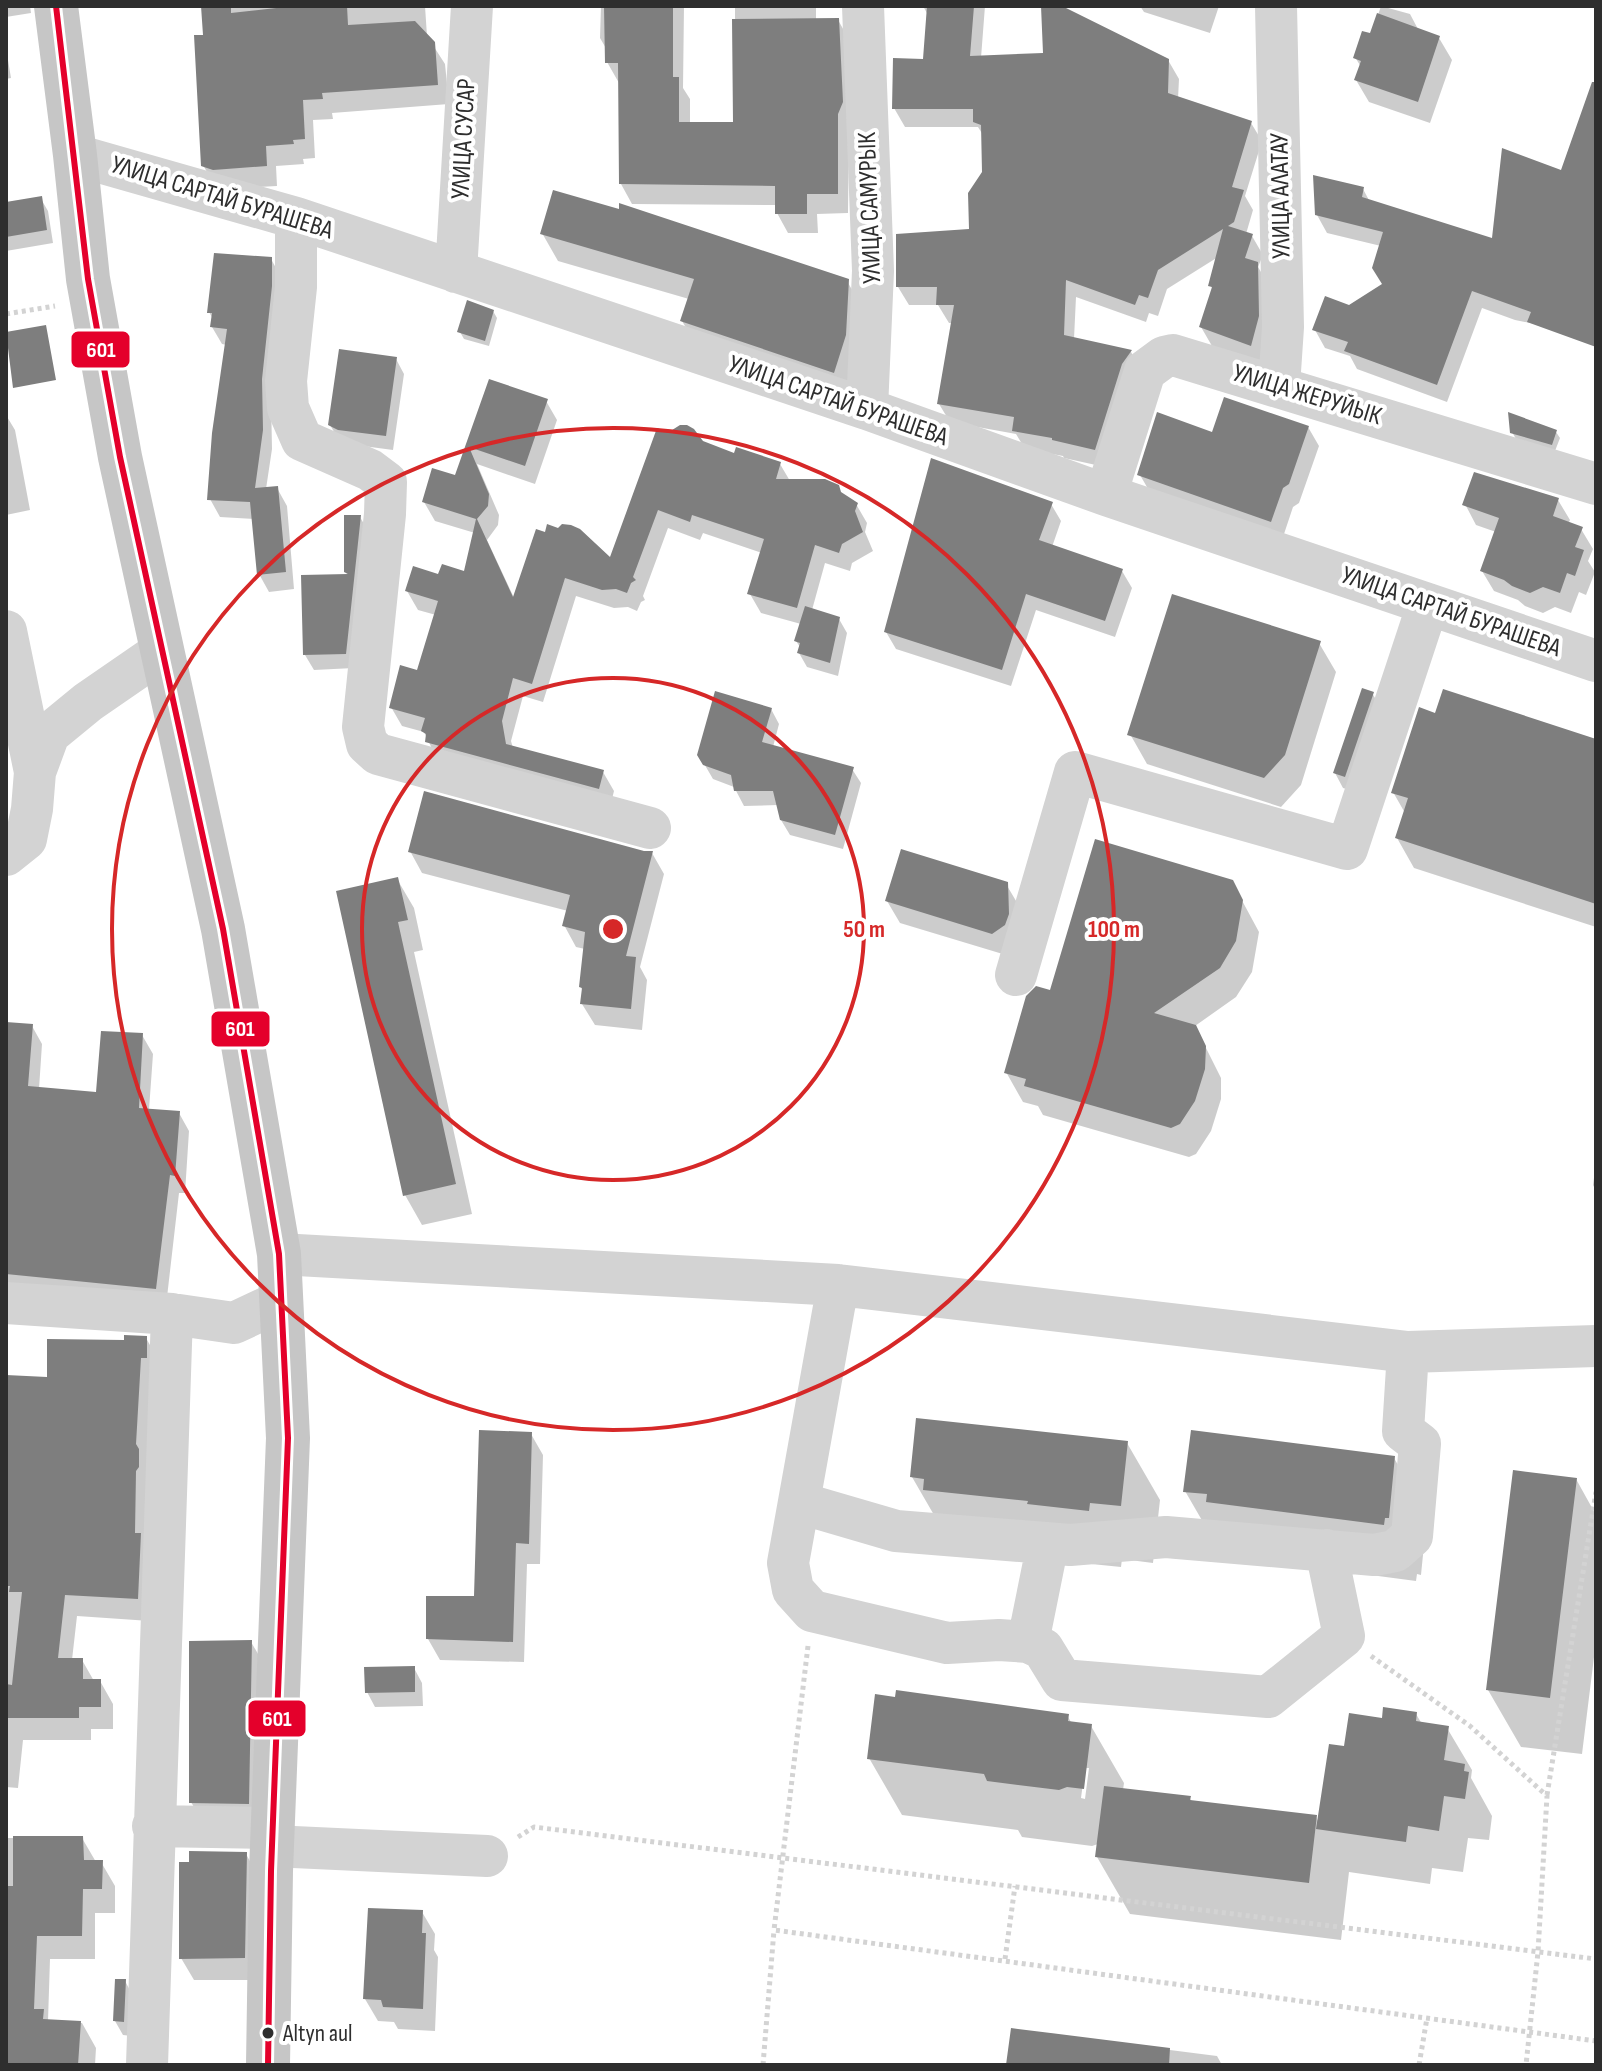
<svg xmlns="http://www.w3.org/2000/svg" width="1602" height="2071" viewBox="0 0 1602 2071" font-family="'Sofia Sans Condensed',sans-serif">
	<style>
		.shadow { fill: #0003; fill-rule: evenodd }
		.building { fill: #7e7e7e }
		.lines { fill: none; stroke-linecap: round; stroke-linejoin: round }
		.path { stroke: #d3d3d3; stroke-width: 5; stroke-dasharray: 4 4; stroke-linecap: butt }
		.minor { stroke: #d3d3d3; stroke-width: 42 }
		.major { stroke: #c6c6c6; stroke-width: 44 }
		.bus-1-casing { stroke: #fff; stroke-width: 12 }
		.bus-1 { stroke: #e4002b; stroke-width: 6 }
		.ring { fill: none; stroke: #d62828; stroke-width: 4 }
		.bus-dot { fill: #2e2e2e; stroke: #fff; stroke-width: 3 }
		.labels { text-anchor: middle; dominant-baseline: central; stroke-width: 8; stroke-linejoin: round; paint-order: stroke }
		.bus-label { font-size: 24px; fill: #2e2e2e; stroke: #fff; text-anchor: start }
		.street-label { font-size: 26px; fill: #2e2e2e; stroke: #fff }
		.centre { fill: #d62828; stroke: #fff; stroke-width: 4 }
		.ring-label { font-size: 24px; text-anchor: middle; font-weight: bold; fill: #d62828; stroke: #fff; stroke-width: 8; stroke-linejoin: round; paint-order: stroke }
		.line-badge { stroke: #fff; stroke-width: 3 }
		.badge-label { font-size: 22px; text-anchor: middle; font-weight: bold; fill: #fff }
	</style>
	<rect width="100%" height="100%" fill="#fff"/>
	<path class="shadow" d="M6,6H30L31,13L6,17Z
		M203,6H425L427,36L445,64L449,104L332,113L333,119L313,120L315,158L303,159L304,164L276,166L277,186L226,189L215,186L203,165L206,37Z
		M601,6H684L683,88L690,99V124H735V6H816V21L838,20L850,41L848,213L817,214L818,233H788L777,213V205L632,204L621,184L619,83L607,62V50L600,38Z
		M923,6H985L981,58L1168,60L1179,79L1178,99L1251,123L1262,141L1245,196L1253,210L1246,234L1252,236L1263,255L1258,267L1267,282L1261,364L1212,346L1201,327L1213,290L1211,286L1218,257L1167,289L1158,316L1149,313L1146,322L1076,297L1074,339L1131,352L1141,370L1105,467L1064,458L1063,456L1025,449L1016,434L950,422L939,404L953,323H949L938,305H909L898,287L971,231L984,172L983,135L978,127H905L894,108L924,61L928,15Z
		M1140,6H1219L1210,33L1144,12Z
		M1381,6L1410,14L1419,31L1439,38L1452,60L1430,123L1369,102L1356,80L1361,67L1355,57L1371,36Z
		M6,48L11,78L6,79Z
		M1596,89V336L1515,320L1482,308L1447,402L1357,369L1350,356L1325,348L1315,330L1384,285L1381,246L1327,233L1317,215L1363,189L1370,202L1494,241L1563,172Z
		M41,199L48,211L53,243L6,251V204Z
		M542,233L847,281L863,309L849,399L698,348L682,321L689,299L558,261Z
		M271,259L281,277L271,398L272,449L266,489L277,488L287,506L294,589L269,592L259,574L254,519L220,517L210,499L227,345L222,344L212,327L213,319L209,312Z
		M493,311L497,318L489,346L464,339L460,332Z
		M396,359L404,374L393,450L348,444L339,440L330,425Z
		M490,381L546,401L557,420L535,484L477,464L499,515L498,525L487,540L515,600L537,531L611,560L702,443L736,455L780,464L790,481L842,495L856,504L867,523L865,532L873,551L852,563L850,571L825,563L812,610L839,619L847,633L838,676L807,667L799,653L800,647L796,641L801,624L761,613L750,594L762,553L703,533L700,540L668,528L643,596L645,600L641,602L637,611L628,607L614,608L576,596L543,702L523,696L511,741L513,748L603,772L614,791L610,807L438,761L424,732L402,726L391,707L419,672L436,615L418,610L407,591L440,577L465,573L475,533L435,521L424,502L456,478Z
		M6,415L15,430L30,510L6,515Z
		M1308,427L1319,446L1299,503L1293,507L1282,540L1151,494L1140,475L1213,435Z
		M1512,432H1556L1560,438L1555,451L1516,439Z
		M1558,500L1570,520L1568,524L1581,529L1593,549L1588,561L1595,572L1586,595L1579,592L1571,613L1555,607L1543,613L1525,606L1518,600L1494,591L1482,571L1496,532L1476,525L1465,504Z
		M1051,504L1061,521L1052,547L1122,571L1132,588L1115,637L1036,610L1011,686L896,649L886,632Z
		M360,517L368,531L354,668L314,670L305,655L348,576L346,572Z
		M1319,643L1336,672L1301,785L1281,807L1147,764L1130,734Z
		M1372,693L1381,708L1353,791L1343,788L1335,773Z
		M771,709L779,724L773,747L852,769L861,783L843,849L790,835L781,820L778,805L744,806L734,787L713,779L699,755Z
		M1437,715L1596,741V927L1414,868L1397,838L1405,813L1393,792Z
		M410,851L652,853L664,874L640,967L647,980L642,1030L595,1025L582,1004L583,992L581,987L585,949L576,947L564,925L568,911L422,873Z
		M397,879L414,908L423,950L414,952L472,1214L422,1225L405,1195L339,892Z
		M1232,882L1259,932L1252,972L1236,997L1195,1026L1221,1078V1099L1211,1131L1196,1154L1189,1157L1043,1115L1038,1106L1023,1102L1006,1072L1051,993Z
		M1006,884L1019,906L1006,955L900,923L887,901Z
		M6,1024L32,1026L42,1044L39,1089L98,1094L142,1035L153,1054L149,1110L179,1113L189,1131L185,1193H179L166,1306L6,1290Z
		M1596,1163V1191L1593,1185Z
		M146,1338L159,1361L150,1621L77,1616L72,1660H82L94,1681H100L113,1704V1729H91V1740H23L18,1788L6,1787V1377L49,1379L126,1342Z
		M531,1434L543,1455L540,1564H527L524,1662L440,1660L428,1639L476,1598Z
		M1127,1443L1160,1500L1153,1563L1122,1559L1121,1567L1062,1561L945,1534L912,1477Z
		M1394,1458L1427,1515L1421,1575L1417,1574L1416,1581L1241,1558L1218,1548L1185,1491Z
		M1576,1479L1596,1515V1641L1582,1754L1521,1747L1488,1690Z
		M251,1642L264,1664L260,1825L204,1824L191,1802Z
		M414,1668L422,1683L423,1706L375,1707L367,1692Z
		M1416,1714L1422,1724L1447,1728L1472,1770L1471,1778L1492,1816L1489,1840L1468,1838L1463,1872L1432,1868L1430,1884L1349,1872L1341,1940L1130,1914L1097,1857L1098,1844L1092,1846L1022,1837L1018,1830L902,1815L869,1758L1067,1715L1072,1724L1091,1726L1124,1783L1123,1790L1190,1798L1192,1802L1316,1817L1319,1823L1346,1748L1384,1720ZM1085,1768H1089L1085,1799L1081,1798Z
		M6,1838H82L96,1862H101L115,1886V1913H95V1959H50L48,2021L82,2023L96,2048L95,2065H6Z
		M246,1854L258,1876L256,1980H194L181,1958Z
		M422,1912L435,1934L434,1950L438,1957L435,2031L398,2029L394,2022L378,2021L365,1999Z
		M125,1981L133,1996L132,2036L123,2035L115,2021Z
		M1013,2030L1217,2056L1222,2065H1008Z"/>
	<path class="building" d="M201,6H231V13L294,6H347L348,25L415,21L435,42L438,85L322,93L323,99L303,100L305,139L293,140L294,144L266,146L267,166L213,170L201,166L194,35H203Z
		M604,6H673V77H679V122H733L732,19L839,18L843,102L838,114V194H807V214H775V186L619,184L618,63H605Z
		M927,6H974L970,56L1043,53L1041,6H1062L1169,59L1168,93L1252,121L1232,187L1244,190L1234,222L1228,226L1253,234L1245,258L1258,262L1259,316L1251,346L1199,327L1212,287L1208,286L1223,229L1158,270L1148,298L1139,295L1135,305L1066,280L1064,335L1132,350L1122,364L1095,450L1052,440V438L1012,431L1014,417L937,404L954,305H936L937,287H896V234L969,229L968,193L982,172L981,125L973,122V109H892L893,58L923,59Z
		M1377,13L1440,36L1418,102L1354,80L1361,61L1353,58L1362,31L1370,33Z
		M1592,82H1596V347L1527,322L1531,312L1472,291L1437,385L1344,351L1348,342L1312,330L1325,296L1349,305L1382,284L1372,268L1383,232L1315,215L1313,175L1364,187L1362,197L1492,238L1502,148L1561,170Z
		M553,190L619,209V203L849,279L846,335L834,373L680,321L694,279L540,234Z
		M42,196L47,230L6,237V202Z
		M214,253L272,257V286L262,379L263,430L255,488L278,486L286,572L257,575L250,502L207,500L212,433L227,329L210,327L212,313H207Z
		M467,300L494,310L485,341L457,332Z
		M46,325L56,380L13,388L6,332Z
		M339,349L397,357L386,436L338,430L328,425Z
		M489,379L548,399L525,466L469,447L489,494L488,506L477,519L513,597L536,529L545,532L547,524L558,528L562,524L571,525L580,529L610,557L657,428L669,432L680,425H687L694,429L703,441L734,453L736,447L781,462L776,479H825L839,485L841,492L858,503L855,511L863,532L842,544L839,553L815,545L797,608L747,594L764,539L692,515L690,522L658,510L633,577L636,580L631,583L627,593L616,589L602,590L565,578L532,684L513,678L502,721L506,744L604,770L599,789L425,742L426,734L421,731L425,718L389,708L400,665L417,670L438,601L405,591L413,566L438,574L442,564L464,571L476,519L422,502L432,468L455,475Z
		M1224,397L1309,426L1289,484L1283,488L1271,522L1137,475L1157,412L1212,432Z
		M1508,412L1557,430L1552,445L1510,433Z
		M931,458L1053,502L1039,540L1123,569L1105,621L1026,594L1002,670L884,632Z
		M1474,472L1559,498L1553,516L1583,527L1575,547L1584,550L1575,576L1567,573L1560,593L1543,587L1530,593L1512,586L1504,580L1480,571L1499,518L1462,505Z
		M344,515H361L346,654L303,655L301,575L348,574L344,572Z
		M1172,594L1321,641L1285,755L1264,778L1127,735Z
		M805,606L840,617L830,663L797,653L800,643L794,641Z
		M1362,688L1374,692L1345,777L1333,773Z
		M1443,689L1596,739V904L1395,838L1408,798L1391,793L1419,707L1435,713Z
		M715,691L772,708L762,742L854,767L835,835L780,820L773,791H734L731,775L703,765L697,755Z
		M424,791L644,851H653L626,956L636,957L631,1009L580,1004L582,988L579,987L585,932L562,926L570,895L408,852Z
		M1095,839L1233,880L1243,900L1236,941L1220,968L1154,1013L1196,1025L1206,1046L1205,1069L1195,1101L1180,1124L1171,1128L1024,1086L1026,1079L1004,1073L1026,996L1036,986L1050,990Z
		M901,849L1008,882L1009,914L1005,925L992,934L885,901Z
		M398,877L408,920L398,922L456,1184L403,1196L336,891Z
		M6,1022L33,1024L28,1086L96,1092L101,1031L143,1033L139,1108L180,1111L175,1176L170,1175L156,1289L6,1274Z
		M124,1335L147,1336V1358H141L136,1444L139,1449V1467L136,1471L135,1533H141L138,1599L65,1595L58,1658H83V1679H101V1707H79V1718H6V1684L12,1685L22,1592H9L10,1586H6V1375L47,1377V1339L124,1340Z
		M916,1418L1128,1441L1121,1506L1090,1503L1089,1511L1027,1504L1028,1501L923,1490L924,1479L910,1477Z
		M479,1430L532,1432L529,1544L516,1543L513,1642L426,1639V1596H474Z
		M1191,1430L1395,1456L1389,1518H1385L1384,1525L1206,1502L1207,1494L1183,1492Z
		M1513,1470L1577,1478L1550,1698L1486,1690Z
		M252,1640L249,1804L189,1803V1641Z
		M415,1666V1692L365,1693L364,1667Z
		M896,1690L1069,1714L1068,1721L1092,1724L1084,1789L1067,1787L1059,1790L987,1781L984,1774L867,1759L875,1694L895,1697Z
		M1383,1707L1417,1712L1416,1721L1449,1726L1444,1760L1465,1764L1464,1771L1469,1772L1465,1799L1444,1796L1439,1831L1408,1826L1406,1842L1316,1829L1329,1744L1344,1746L1349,1713L1382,1718Z
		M1104,1786L1191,1796L1190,1800L1317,1815L1309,1883L1095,1857Z
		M13,1836H83L84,1860H103L102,1889H83L82,1936H37L34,2009H44L43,2019L81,2021L78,2065L6,2063V1920L8,1886H13Z
		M189,1851L247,1852L245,1958L179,1959V1862H189Z
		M368,1908L423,1910L422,1933H426L423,2009L383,2007L381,2000L363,1999Z
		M115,1979H126L124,2022L113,2021Z
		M1011,2028L1170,2048L1169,2065H1006Z"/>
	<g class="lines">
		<path class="path" d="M6,314L55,306
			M808,1646L774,1930L1596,2041
			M1371,1656L1470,1726L1547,1796L1538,1952L1526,2065
			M1547,1795L1596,1492
			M518,1837L534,1827L1596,1959
			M1005,1959L1015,1886
			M763,2065L774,1930
			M1419,2065L1427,2018"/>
		<path class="minor" d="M863,6L873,271L867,409
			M1276,6L1283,327L1279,386
			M75,155L296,218L867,409L1106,495L1596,661
			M296,218V287L286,381L288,408L302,440L370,470L386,482L385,514L363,727L367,744L378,754L650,828
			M456,272L472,6
			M1106,495L1145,371L1164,357L1173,355L1596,484
			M6,631L35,772L32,809L26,839L6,855
			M35,772L49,734L88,702L162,651
			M1016,975L1075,772L1347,849L1428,604
			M279,1254L838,1285L1408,1352L1596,1346
			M838,1285L788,1563L793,1590L812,1611L947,1643L999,1640L1028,1642L1043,1649L1062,1680L1268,1697L1344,1636L1326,1550
			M6,1303L172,1314L234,1323L281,1301
			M800,1503L896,1531L1070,1545L1166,1537L1374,1555L1395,1551L1412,1536L1420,1444L1403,1431L1408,1352
			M1028,1642L1048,1543
			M153,1826L273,1828
			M272,1846L487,1856
			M147,2065L172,1314"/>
		<path class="major" d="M56,6L75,155L88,279L120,457L223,929L279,1254L288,1438L271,1871L268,2065"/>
		<g class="bus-1-casing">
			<path id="bus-1" d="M56,6L88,279L120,457L223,929L279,1254L288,1438L271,1871L268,2065"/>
		</g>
		<use href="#bus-1" class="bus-1"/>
	</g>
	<g class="ring">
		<circle cx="613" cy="929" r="251"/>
		<circle cx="613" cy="929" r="501"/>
	</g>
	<circle class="bus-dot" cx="268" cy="2033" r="7"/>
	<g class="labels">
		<g class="bus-label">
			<text x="283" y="2033">Altyn aul</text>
		</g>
		<g class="street-label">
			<text transform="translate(464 139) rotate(-87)">УЛИЦА СУСАР</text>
			<text transform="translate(1281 196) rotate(-91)">УЛИЦА АЛАТАУ</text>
			<text transform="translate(222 198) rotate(17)">УЛИЦА САРТАЙ БУРАШЕВА</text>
			<text transform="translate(870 208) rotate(-92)">УЛИЦА САМУРЫК</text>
			<text transform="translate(1307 395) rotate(17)">УЛИЦА ЖЕРУЙЫК</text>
			<text transform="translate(838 401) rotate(19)">УЛИЦА САРТАЙ БУРАШЕВА</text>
			<text transform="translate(1451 612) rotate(19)">УЛИЦА САРТАЙ БУРАШЕВА</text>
		</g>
	</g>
	<circle cx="613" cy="929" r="12" class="centre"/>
	<g class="ring-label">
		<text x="864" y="937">50 m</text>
		<text x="1114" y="937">100 m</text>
	</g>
	<g class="line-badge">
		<rect x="70" y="330" width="61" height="39" rx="8" fill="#e4002b"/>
		<rect x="210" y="1010" width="61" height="38" rx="8" fill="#e4002b"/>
		<rect x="247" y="1699" width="60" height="39" rx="8" fill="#e4002b"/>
	</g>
	<g class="badge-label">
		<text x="101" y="357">601</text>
		<text x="240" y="1036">601</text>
		<text x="277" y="1726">601</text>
	</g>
	<rect width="1602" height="2071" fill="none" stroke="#2e2e2e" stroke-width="16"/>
</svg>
